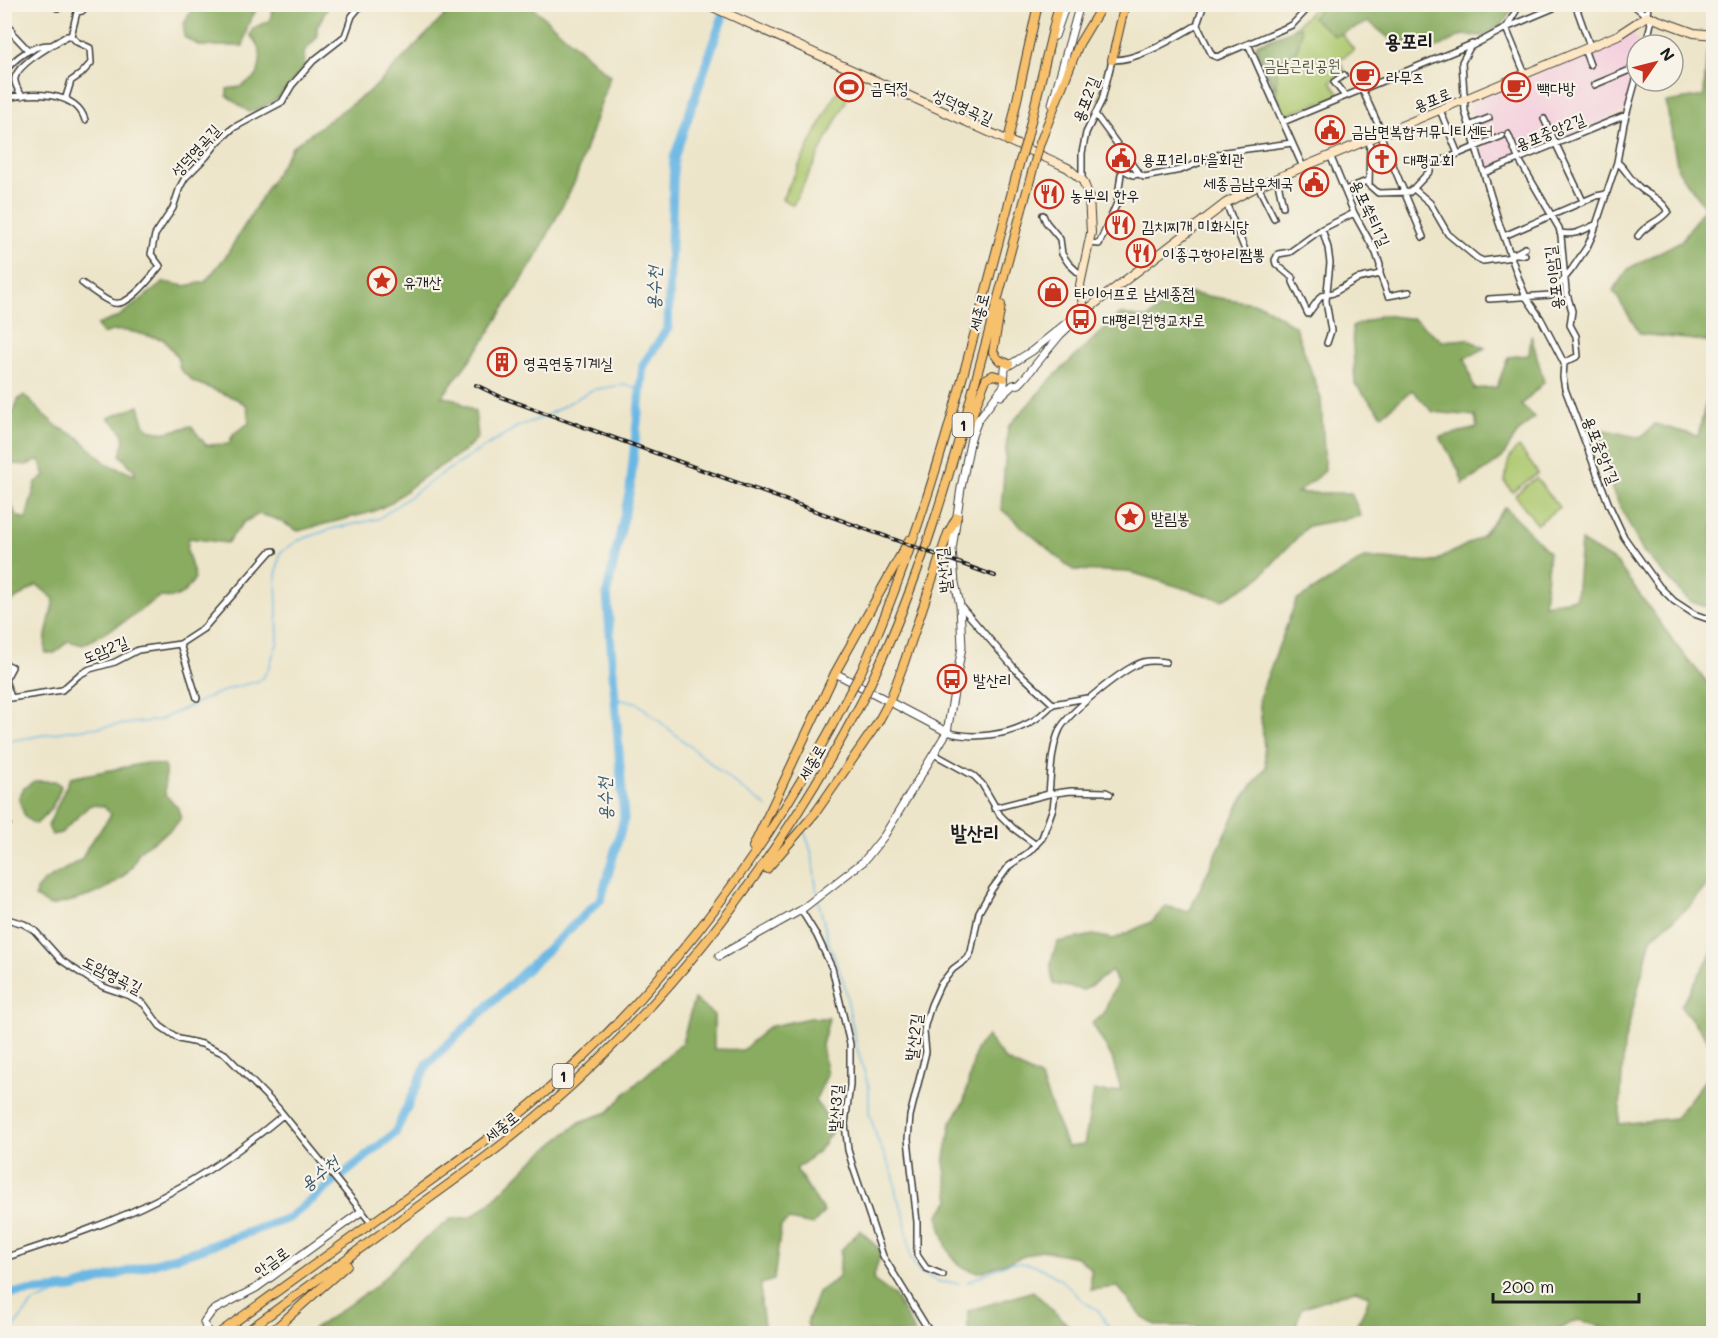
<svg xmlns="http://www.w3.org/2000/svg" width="1718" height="1338" viewBox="0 0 1718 1338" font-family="Mali,'Poor Story',sans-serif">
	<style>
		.built { fill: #f4cfdd }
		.green { fill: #acc76d; stroke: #647244; stroke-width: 1.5 }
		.forest { fill: #89ac60; stroke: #52643e; stroke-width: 1.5 }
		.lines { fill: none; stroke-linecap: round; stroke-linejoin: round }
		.stream { stroke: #6ab7e4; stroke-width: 1.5 }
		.river { stroke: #6ab7e4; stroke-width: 9 }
		.minor-casing { stroke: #3b3a36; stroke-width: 8 }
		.tertiary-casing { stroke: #3b3a36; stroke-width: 9 }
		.secondary-casing { stroke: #3b3a36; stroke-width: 10 }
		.trunk-casing { stroke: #3b3a36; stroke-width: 10 }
		.minor { stroke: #fff; stroke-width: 5 }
		.tertiary { stroke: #fff; stroke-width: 7 }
		.secondary { stroke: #fce6c4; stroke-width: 8 }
		.trunk { stroke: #f7c06c; stroke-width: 8 }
		.rail-casing { stroke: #1c1c1c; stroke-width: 4 }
		.rail { stroke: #f7f3e8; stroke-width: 1.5; stroke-dasharray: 4.5; stroke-linecap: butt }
		.trunk-bridge-casing { stroke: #3b3a36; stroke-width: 10; stroke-linecap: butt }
		.trunk-bridge { stroke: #f7c06c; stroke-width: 8 }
		.labels { text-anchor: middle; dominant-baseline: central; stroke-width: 4.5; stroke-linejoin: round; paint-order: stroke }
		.shield { fill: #f7f3e8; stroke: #5e5c59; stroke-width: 1.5 }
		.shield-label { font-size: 15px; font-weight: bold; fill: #1c1c1c }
		.park-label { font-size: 16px; fill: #4e5838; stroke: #f7f3e8 }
		.poi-label { font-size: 16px; fill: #1c1c1c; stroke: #f7f3e8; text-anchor: start }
		.street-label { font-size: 16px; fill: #1c1c1c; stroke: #f7f3e8 }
		.water-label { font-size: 18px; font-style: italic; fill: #3b5a6c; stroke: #f7f3e8 }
		.quarter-label { font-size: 20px; font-weight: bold; fill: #1c1c1c; stroke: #f7f3e8 }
	</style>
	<rect width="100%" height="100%" fill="#f7f3e8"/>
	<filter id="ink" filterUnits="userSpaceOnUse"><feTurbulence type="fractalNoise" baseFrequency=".0167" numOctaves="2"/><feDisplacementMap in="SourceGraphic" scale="12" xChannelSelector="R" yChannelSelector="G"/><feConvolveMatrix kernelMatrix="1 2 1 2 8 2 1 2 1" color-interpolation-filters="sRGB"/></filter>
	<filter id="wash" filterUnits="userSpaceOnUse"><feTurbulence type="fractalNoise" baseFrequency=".008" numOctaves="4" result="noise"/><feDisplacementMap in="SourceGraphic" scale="24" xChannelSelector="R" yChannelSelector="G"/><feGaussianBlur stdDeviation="1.35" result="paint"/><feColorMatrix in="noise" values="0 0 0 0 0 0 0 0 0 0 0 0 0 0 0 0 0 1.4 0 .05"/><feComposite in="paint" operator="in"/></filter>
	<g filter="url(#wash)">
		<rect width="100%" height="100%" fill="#ede5c9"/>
		<path class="built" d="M1632,33L1640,45H1637V70L1626,111L1486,170L1469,102Z"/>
		<path class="green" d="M1319,4L1354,50L1339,60L1345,71L1331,82L1340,95L1285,115L1255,47L1257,43L1289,32Z
			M837,91L848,97L793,205L782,199Z
			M1519,447L1538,473L1512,492L1505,482C1507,469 1507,455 1519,447Z
			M1536,478L1559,507L1537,524L1515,495Z"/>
		<path class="forest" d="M194,5V4L259,5L248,24L243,46H200L184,37V24Z
			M275,5H329L317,27V37L304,52L305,66C287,88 278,105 249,112L227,96V89L240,87L257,76C262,58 263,49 250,35L253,28L269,21Z
			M455,5H530L610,76L575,181L537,256L483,342L442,397L455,399L475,412L478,437L464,451L421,479L389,504L372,512L298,531L276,519L259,514L244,522L227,543L189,538L187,550L195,578C183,596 181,599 159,597L122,623L83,645L68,641L55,653H45L46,635L54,599L37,585L5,606V498L11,503L16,516L26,519L36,482L45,476L40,460L26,465L5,463V424L14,411L18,400L24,395L43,414L58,427L78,437L107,464L135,475V471L120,455C127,435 124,431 108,418L139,406C141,412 142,420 145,425C155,439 178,429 191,426L206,445L229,444L233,434L249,423L247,406L237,399L194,382L180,369L177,356L163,339C142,336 124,325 103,334L97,325L118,317L164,282L185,286L205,282L226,256L292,147L375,87Z
			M1324,5V4L1515,5L1502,25L1483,36L1462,35L1431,51L1394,42L1369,22L1335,36L1312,18Z
			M1300,26L1301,34L1297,51C1273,65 1275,64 1277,92L1257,48L1258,45Z
			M1713,49V342L1640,334L1613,290L1629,268L1681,241L1705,207L1678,170L1666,102L1704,96L1707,50Z
			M1180,292L1260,304L1295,326L1321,399L1325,471L1297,493H1351L1361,516L1308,526L1257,580L1222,600L1130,572L1073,570L1001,509L1008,427L1053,377L1120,314L1146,319Z
			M1382,315L1414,319L1442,341L1467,339L1485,348L1465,358L1474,389L1497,387L1508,357L1529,355L1531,335L1544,382L1521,405L1534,417L1516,435L1502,458L1489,468L1463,484L1459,471L1440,437L1477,428L1475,416L1433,412L1412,390L1382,415L1355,384L1352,327Z
			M1713,380V609L1689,601L1642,550L1612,490L1597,428L1641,438L1655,424L1698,436L1710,386Z
			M1505,507L1549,552L1544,604L1576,598L1581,541L1617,563L1679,649L1713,689V878L1689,907L1651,938L1624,1044L1619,1124L1675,1118L1713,1070V1333H1623L1578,1320L1549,1333H1353C1357,1320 1367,1310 1369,1295L1355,1290L1301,1308L1294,1333H1214L1194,1326H1157L1143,1318L1118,1287L1091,1290V1269L1077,1257L1041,1250L981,1272C949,1271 944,1241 938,1216L950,1200L944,1163L951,1123L964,1101L976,1049L987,1036L1005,1060L1040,1077L1067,1147L1084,1145L1094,1090L1108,1093L1121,1090L1112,1058L1092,1023L1104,1014L1108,1002L1117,983L1112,971L1084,990L1054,984C1048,968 1051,957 1058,942L1093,935L1114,939L1153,921L1166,906L1189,912L1241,801L1266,767L1259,698L1296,601L1364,558L1434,562L1481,537Z
			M146,763L165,766V794L178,808L181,817C174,832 155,838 142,849C136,854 135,863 130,869C110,893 79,900 50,906L35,897L36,890L43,882L82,859L87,848L111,815L104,806L90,805L61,833L52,835L48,826L70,778Z
			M34,781H55L61,786C57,801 48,814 36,824C22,819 23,810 19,797L24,788Z
			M1713,951V1047L1681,1006Z
			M694,999L714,1015V1049L743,1050L768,1027L809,1018H829L822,1045L827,1075L815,1101L835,1127L818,1152L796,1169L824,1212L813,1225L789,1220L781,1226L774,1280L761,1284V1303L765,1333H311L312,1330L376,1286L412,1249L451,1219L471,1217L491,1202L532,1161L580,1122L608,1112L628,1091L682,1043Z
			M860,1230L881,1251L873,1280L895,1296L915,1333H810L807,1323L818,1292L839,1277L841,1250Z
			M1033,1291L1076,1333H968V1311Z"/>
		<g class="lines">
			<path class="stream" d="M614,699L636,702L742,789L767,806
				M4,742L67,731L160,720L209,697L231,688L258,681L264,676L269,667L278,641L276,576L280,553L297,541L331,529L378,519L440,475L481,449L519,426L544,417L592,390L622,385L642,388
				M803,831L805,833L812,854L817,893
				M818,900L829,943L844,983L857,1048L869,1088V1112L877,1138L894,1177L896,1194L904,1214L911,1259L919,1272L940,1282L959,1283
				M967,1282L1011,1262L1035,1265L1060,1279L1084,1302L1098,1310L1111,1330L1115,1334
				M8,1334L33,1303L73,1288"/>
			<path class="river" d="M4,1294L73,1288L198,1250L289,1218L395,1133L427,1064L601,899L624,819L607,593L630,489L643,365L668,328L674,158L727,4"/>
		</g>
	</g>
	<g filter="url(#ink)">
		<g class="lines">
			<g class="minor-casing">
				<path id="minor" d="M51,4L57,8L69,6
					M1520,4L1506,28L1470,47L1462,62L1465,111L1499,223L1521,285L1526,297L1541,319L1564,363L1563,377L1565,389L1609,505L1624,537L1659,586L1674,601L1694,614L1714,621
					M1575,4L1590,46
					M1632,4L1647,16L1651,23L1646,45
					M1647,16L1648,4
					M1197,25L1212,55L1217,57L1292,25L1312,4
					M1197,25L1204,4
					M11,28L12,33L28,50H32
					M1248,44L1303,167
					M1584,49L1590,65
					M4,73C14,58 33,44 52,45
					M1525,74L1506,28L1563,4
					M1344,75L1334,82L1345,96
					M1594,85L1637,67
					M1362,89L1382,133
					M22,96C19,91 14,85 15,78C18,63 54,44 67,36H71
					M4,99C29,92 76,90 85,120
					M68,101L66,97L71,81L81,74L91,63L90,48L77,42L71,36L77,12L82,11L89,4
					M1440,110L1458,154
					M1095,114L1139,174
					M1544,119L1583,201
					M1283,122L1472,44
					M1469,126L1489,118
					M1380,134L1423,237
					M1508,134L1518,158L1559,228L1561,236L1566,291L1572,311L1570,325L1576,336L1578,356L1564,363
					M1370,138L1369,185L1378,193L1410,192L1430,171L1431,165L1502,136
					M1330,155L1354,213L1376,253L1380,265V274L1388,296L1409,292
					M1617,162C1626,169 1630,180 1639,187C1650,197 1659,197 1668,211C1660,222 1646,224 1638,236
					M1120,168L1133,175L1139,174L1144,177L1181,170L1225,152L1292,143
					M1484,173L1626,115
					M1277,178L1283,206
					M1082,180V153L1086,133L1102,100L1112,60C1138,61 1174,38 1197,25
					M1258,186L1274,218
					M1414,189L1430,203L1448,234L1477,258L1483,261L1512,257
					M1345,190L1369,180
					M1226,203L1245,250
					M1354,213L1322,229L1290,252L1278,254L1275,260L1276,264L1293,278V282L1308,314L1321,296L1333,293L1357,279L1380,274
					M1043,215L1046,222L1060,239L1062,254L1069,264L1082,276
					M1322,229L1328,248L1330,263L1326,301L1331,331L1327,343
					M1560,233C1576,236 1583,230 1597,224
					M1504,236L1596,196L1607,194
					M1089,243L1099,244L1117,203L1121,174
					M1510,253L1525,255
					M1516,253L1525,248
					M82,283C89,288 107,302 114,303C129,307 151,277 160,266L151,254L155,235L173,208L180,187L185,178L206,157L217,143L233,128L282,102L292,85L313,61L345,36L352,16L362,4
					M1489,299L1551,295L1572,269L1587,247L1593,234L1617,162L1624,123L1637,76
					M960,605L1015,669L1053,704L1087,698
					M180,644L197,698
					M4,663L12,667L5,680L11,697
					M4,699L62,690L79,675L90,669L115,662L138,650L180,644L203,629L270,552L274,551
					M947,732C972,740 1009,735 1031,722C1039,718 1047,710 1053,704
					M934,754L974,776L982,784L1000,815L1013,828L1036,845
					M1049,794C1051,773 1051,748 1060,729C1069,712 1125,667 1143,662C1151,660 1159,661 1166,662
					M994,808L1049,794L1071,791L1106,792L1110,794
					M4,816L8,824L4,828
					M801,910L817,936L832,968L850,1044V1085L845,1124L848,1150L853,1167L883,1256L931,1334
					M4,918L24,924L34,930L61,960L88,978L104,987L130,996L144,1004L160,1026L179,1039L202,1044L225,1054L278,1108L372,1224
					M4,1258C56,1241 110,1224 158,1199C203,1176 245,1147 283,1115
					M943,1275L926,1268L917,1255V1222L908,1139L910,1116L926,1052L924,1032L925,1025L931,1005L940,985L953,969L968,958L971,952L979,912L992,889L1009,866L1029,852L1042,838L1053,808L1055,793"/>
			</g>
			<g class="tertiary-casing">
				<path id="tertiary" d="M1055,36L1066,4
					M1052,104L1080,4
					M1001,396L1013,385L1019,384L1023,380L1060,335L1076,320
					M835,673L947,732
					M719,956L801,910L864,861L884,836L947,732L962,647L960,605L955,583L952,550L961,488L971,438L978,420L1004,386L1005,368L1032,351L1069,321L1084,312
					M208,1334L204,1322L212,1311L256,1288L362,1211"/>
			</g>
			<g class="secondary-casing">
				<path id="secondary" d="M706,4L1053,161L1068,168L1083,181L1089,196L1091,233L1080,285L1084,312L1226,203L1258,186L1618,35L1647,16L1694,33L1714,35"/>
			</g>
			<g class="trunk-casing">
				<path id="trunk" d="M1112,60L1125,4
					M1027,138L1059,4
					M1008,141L1038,4
					M1040,143L1079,44L1103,4
					M1001,305L993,352L999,360L1009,364
					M966,431L986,379L993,375L1004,378
					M861,672C934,509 974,333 1020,161
					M873,678C920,579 950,474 979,368C997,300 1016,233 1034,165
					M753,847L835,673L909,540
					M767,869L816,812L877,724L890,700L904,663L948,533L957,517
					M218,1334C281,1288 345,1243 408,1197C461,1159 515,1121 563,1076C682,967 777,835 850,692
					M243,1334C301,1292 358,1250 416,1208C460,1176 504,1145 545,1109C679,993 781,856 863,699
					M269,1334L347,1265"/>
			</g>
			<use href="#minor" class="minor"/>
			<use href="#tertiary" class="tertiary"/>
			<use href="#secondary" class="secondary"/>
			<use href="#trunk" class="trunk"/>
			<g class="rail-casing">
				<path id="rail" d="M476,385L501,397L995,576"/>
			</g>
			<use href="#rail" class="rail"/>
			<g class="trunk-bridge-casing">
				<path id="trunk-bridge" d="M1020,161L1027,138
					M1034,165L1040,143
					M850,692L861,672
					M863,699L873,678"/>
			</g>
			<use href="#trunk-bridge" class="trunk-bridge"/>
		</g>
	</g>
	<defs>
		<g id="cafe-ring" transform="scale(1.5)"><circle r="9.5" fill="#f7f3e8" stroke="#c8321e" stroke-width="1.5"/><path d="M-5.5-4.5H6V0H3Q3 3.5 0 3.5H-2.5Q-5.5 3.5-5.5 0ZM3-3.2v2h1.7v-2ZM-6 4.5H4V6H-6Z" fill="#c8321e"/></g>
		<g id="stadium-ring" transform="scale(1.5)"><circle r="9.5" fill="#f7f3e8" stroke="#c8321e" stroke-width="1.5"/><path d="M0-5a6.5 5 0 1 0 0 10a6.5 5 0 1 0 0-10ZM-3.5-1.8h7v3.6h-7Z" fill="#c8321e"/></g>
		<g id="civic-ring" transform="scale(1.5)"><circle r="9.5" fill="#f7f3e8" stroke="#c8321e" stroke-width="1.5"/><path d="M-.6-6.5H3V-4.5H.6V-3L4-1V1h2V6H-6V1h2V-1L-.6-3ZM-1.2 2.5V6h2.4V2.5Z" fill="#c8321e"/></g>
		<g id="church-ring" transform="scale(1.5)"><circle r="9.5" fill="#f7f3e8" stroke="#c8321e" stroke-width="1.5"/><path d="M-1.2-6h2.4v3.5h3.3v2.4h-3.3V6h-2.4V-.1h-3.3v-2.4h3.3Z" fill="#c8321e"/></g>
		<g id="restaurant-ring" transform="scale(1.5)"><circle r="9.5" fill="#f7f3e8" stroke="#c8321e" stroke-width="1.5"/><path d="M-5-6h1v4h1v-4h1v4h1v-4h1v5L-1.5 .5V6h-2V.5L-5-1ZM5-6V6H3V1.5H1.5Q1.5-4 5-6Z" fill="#c8321e"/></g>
		<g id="sight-ring" transform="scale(1.5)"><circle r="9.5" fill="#f7f3e8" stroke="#c8321e" stroke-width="1.5"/><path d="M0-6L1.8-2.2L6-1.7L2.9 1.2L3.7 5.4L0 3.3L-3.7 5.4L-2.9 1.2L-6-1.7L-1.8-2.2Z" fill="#c8321e"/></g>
		<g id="shop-ring" transform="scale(1.5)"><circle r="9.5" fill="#f7f3e8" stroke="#c8321e" stroke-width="1.5"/><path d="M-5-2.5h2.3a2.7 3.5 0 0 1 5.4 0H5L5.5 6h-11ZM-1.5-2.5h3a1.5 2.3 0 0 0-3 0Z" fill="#c8321e"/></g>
		<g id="bus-ring" transform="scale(1.5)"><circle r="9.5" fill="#f7f3e8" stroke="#c8321e" stroke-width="1.5"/><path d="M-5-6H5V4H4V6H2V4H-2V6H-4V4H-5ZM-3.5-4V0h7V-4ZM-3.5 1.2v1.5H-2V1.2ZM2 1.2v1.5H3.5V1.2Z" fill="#c8321e"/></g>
		<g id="building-ring" transform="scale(1.5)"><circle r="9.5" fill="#f7f3e8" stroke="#c8321e" stroke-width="1.5"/><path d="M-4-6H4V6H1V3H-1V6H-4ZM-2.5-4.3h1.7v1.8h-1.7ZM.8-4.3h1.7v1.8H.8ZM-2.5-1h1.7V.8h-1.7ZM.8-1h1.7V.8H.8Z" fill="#c8321e"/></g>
	</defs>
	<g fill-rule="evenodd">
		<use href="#cafe-ring" x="1365" y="76"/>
		<use href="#stadium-ring" x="849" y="87"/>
		<use href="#cafe-ring" x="1516" y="87"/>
		<use href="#civic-ring" x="1330" y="130"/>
		<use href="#civic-ring" x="1121" y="158"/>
		<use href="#church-ring" x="1382" y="159"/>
		<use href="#civic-ring" x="1314" y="182"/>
		<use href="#restaurant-ring" x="1049" y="194"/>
		<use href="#restaurant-ring" x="1120" y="225"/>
		<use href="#restaurant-ring" x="1141" y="253"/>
		<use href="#sight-ring" x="382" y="281"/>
		<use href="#shop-ring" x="1053" y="292"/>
		<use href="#bus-ring" x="1081" y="319"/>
		<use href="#building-ring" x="502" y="362"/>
		<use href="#sight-ring" x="1130" y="517"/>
		<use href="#bus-ring" x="952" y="679"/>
	</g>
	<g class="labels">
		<g class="shield">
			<rect x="952.5" y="413" width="21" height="24" rx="4.5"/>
			<rect x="552.5" y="1064" width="21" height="24" rx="4.5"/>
		</g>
		<g class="shield-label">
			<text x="963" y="425">1</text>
			<text x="563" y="1076">1</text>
		</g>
		<g class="park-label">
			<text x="1302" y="64">금남근린공원</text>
		</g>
		<g class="poi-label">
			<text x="1386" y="76">라무즈</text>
			<text x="870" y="87">금덕정</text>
			<text x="1537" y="87">빽다방</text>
			<text x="1351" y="130">금남면복합커뮤니티센터</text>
			<text x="1142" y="158">용포1리 마을회관</text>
			<text x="1403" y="159">대평교회</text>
			<text x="1293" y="182" text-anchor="end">세종금남우체국</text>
			<text x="1070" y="194">농부의 한우</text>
			<text x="1141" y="225">김치찌개 미화식당</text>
			<text x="1162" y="253">이종구항아리짬뽕</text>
			<text x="403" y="281">유개산</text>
			<text x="1074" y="292">타이어프로 남세종점</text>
			<text x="1102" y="319">대평리원형교차로</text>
			<text x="523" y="362">영곡연동기계실</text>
			<text x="1151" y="517">발림봉</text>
			<text x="973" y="679">발산리</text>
		</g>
		<g class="street-label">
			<text transform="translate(1085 99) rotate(-69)">용포2길</text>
			<text transform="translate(1432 99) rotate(-22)">용포로</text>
			<text transform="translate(963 106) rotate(24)">성덕영곡길</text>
			<text transform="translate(1550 131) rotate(-22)">용포중앙2길</text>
			<text transform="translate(195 150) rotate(-48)">성덕영곡길</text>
			<text transform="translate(1371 213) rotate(65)">용포쑥티1길</text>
			<text transform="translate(1553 278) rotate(-97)">용포이암길</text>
			<text transform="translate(978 312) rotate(-75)">세종로</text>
			<text transform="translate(1602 450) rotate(68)">용포중앙1길</text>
			<text transform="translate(943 570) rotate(-95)">발산1길</text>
			<text transform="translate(105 649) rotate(-22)">도암2길</text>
			<text transform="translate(811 762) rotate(-60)">세종로</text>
			<text transform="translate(113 974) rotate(27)">도암영곡길</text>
			<text transform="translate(913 1037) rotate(-83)">발산2길</text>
			<text transform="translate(835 1108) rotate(-87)">발산3길</text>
			<text transform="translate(501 1126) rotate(-39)">세종로</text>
			<text transform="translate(271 1261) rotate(-36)">안금로</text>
		</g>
		<g class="water-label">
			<text transform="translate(653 288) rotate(-88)">용수천</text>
			<text transform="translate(604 799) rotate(-91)">용수천</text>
			<text transform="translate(319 1173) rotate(-38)">용수천</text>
		</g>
		<g class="quarter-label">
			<text x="1409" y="40">용포리</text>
			<text x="975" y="832">발산리</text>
		</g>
	</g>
	<rect width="1718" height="1338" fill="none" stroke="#f7f3e8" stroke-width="24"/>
	<g transform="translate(1655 63) rotate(55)"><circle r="28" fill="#f7f3e8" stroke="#9f9d96" stroke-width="1.5"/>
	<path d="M0-4.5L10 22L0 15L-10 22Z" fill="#c8321e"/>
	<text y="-9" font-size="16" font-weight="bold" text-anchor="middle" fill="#1c1c1c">N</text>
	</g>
	<path d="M1493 1293v9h146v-9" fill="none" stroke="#1c1c1c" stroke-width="3"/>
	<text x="1502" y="1293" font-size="18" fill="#1c1c1c" stroke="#f7f3e8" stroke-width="4.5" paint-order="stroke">200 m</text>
</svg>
